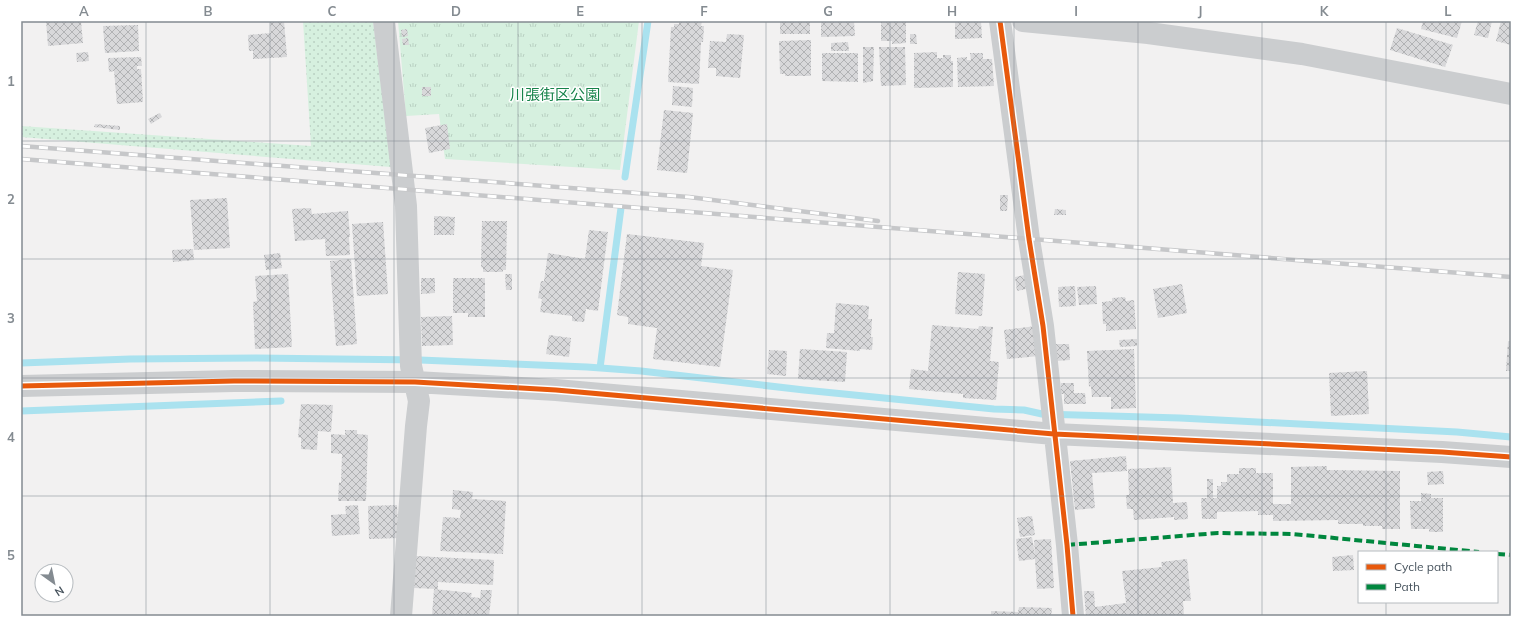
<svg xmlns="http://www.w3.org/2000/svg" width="1532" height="637" viewBox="0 0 1532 637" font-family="Mulish,'Noto Sans JP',sans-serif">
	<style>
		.grass { fill: url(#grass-dots) }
		.park { fill: url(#park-tufts) }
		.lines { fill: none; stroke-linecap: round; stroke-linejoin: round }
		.stream { stroke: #aae2ef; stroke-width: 7 }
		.building { fill: url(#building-cross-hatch) }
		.street { stroke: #cbcdcf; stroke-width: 22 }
		.rail-casing { stroke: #c6c7c9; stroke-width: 4.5 }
		.rail { stroke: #fff; stroke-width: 3; stroke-dasharray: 9; stroke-linecap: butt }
		.quiet { stroke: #00873e; stroke-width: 4; stroke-dasharray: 8 4; stroke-linecap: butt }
		.cycleway-casing { stroke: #fff; stroke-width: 8 }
		.cycleway { stroke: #e8590c; stroke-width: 5 }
		.grid { fill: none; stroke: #848b91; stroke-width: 1; stroke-opacity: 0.55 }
		.labels { text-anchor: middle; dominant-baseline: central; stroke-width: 3; stroke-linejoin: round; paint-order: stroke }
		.park-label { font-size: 15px; fill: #168349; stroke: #fff }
		.neatline { fill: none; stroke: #848b91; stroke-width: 1.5 }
		.grid-label { font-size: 13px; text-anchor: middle; font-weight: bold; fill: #848b91 }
	</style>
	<defs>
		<pattern id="grass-dots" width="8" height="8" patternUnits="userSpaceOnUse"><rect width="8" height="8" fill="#d6f0df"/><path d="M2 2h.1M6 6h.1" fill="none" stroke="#b9d0c2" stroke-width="1.8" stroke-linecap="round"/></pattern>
		<pattern id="park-tufts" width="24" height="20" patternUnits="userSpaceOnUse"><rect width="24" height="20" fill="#d6f0df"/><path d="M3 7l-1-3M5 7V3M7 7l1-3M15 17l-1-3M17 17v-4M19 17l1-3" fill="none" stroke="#b9d0c2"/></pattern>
		<pattern id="building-cross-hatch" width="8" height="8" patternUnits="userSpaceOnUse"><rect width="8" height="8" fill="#d8d8da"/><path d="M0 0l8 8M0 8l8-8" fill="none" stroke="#b1b2b4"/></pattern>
	</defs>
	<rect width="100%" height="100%" fill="#f2f1f1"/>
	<path class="grass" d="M303,21H373L391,167L21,137V126L311,146Z"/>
	<path class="park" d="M398,21H639L620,170L445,159L439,114L406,116Z"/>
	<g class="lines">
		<path class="stream" d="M625,177L648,21
			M21,363L130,359L257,358L420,360L587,367L641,371L804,390L994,409L1024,410L1042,414L1180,418L1457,432L1511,437
			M600,368L621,208
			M21,411L281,401"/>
	</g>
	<path class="building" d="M46,21H81L83,43L48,46Z
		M270,21H284L287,57L253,59V51H249L248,35L271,33Z
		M679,21H702L701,26H704L703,42H701L699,84L668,82L671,27H674V24H679Z
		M780,21H810V34H780Z
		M821,21H854L855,36L821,37Z
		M881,21H906V43L892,44V41H881Z
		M955,21H981L982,38L955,39Z
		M1423,21H1462L1457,38L1421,29Z
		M1478,21H1492L1488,38L1474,35Z
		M1501,21H1511V45L1496,41Z
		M138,25L139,51L105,53L103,26Z
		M1397,28L1453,45L1445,67L1390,50Z
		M407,29L408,36L402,37L401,30Z
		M727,34L744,35L740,78L716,76V68H708L710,41L726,42Z
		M910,34H916L917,44H910Z
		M408,38L409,45H403L402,39Z
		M811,40V76H785V74H780L779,41Z
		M848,42L849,51H831V43Z
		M863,47H874L873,81L863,83Z
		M879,47H905L906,85L881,86Z
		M88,52L89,61L77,62L76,53Z
		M937,52V58H943V55H951V61H953V87L914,88V53Z
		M822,53H858V82L822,81Z
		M970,53H983V59H992L994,86L958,87L957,58L967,57V60H971Z
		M141,57L142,66H137V69H141L143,102L117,104L114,71L109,72L108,58Z
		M673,86L693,88L692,107L672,105Z
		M422,87H431V96H422Z
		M664,110L693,113L687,173L657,170Z
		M160,113L162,117L151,124L148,119Z
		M95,124L120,126V130L94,127Z
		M447,124L450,149L429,153L425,128Z
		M1000,195H1008L1007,211H1000Z
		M227,198L230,248L194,250L190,200Z
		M311,208L312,214L348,211L350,237H349L350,255L326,256L325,239L295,241L292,209Z
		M1055,209L1066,210V215H1054Z
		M434,216L455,217L454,235H434Z
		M482,221H507L506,270H503V272H483V268L481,267Z
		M383,222L388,294L357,296L352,224Z
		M589,230L608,232L598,311L586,309L584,322L572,321V316L540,312L542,299L538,298L541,281H544L548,253L585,259Z
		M627,234L704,243L701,266L733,270L720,367L653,359L657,328L628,324V317L617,315Z
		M193,249L194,260L173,262L172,250Z
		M280,253L282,268L266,270L264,255Z
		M351,259L357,344L336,346L330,261Z
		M958,272L985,274L982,316L955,314Z
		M288,274L292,347L255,349L253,302L257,301L255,276Z
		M505,274H512V290H506Z
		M1025,275L1026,289L1017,291L1015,277Z
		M421,278H435V293L421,294Z
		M453,278H485V317H468V313H453Z
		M1182,284L1187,313L1158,318L1153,289Z
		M1075,286L1076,306L1059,307L1058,287Z
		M1096,286L1097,304L1079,305L1077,287Z
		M1125,297L1126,301L1134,300L1136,329L1106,331V324H1103L1102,302L1112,301V298Z
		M836,303L869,306L868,319H872L871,337H873L872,350L860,349V351L826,348L827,333H834Z
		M452,316L453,345L422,346L421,317Z
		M932,325L978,329L979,326L993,327L990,361L999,362L996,400L963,398V394L909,389L911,369L928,371Z
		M1036,326L1039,356L1007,359L1004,330Z
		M549,335L571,338L569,357L546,354Z
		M1137,339V346L1120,347L1119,340Z
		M1508,341L1511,342V371H1506Z
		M1056,344H1069L1070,360L1056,361Z
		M800,349L847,352L845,382L798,379Z
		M1134,349L1136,408L1111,409V397H1092L1091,386L1089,387L1087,351Z
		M769,350L787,351L786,376L767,374Z
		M1367,371L1369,414L1331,416L1329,373Z
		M1061,383H1074V393H1085L1086,404H1064V394H1061Z
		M301,404L333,405L331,432L318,431L317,450L301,449V438L298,437Z
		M345,430H357V434L368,435L366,501H338L339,482L341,483L342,454L331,453V434L345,435Z
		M1126,456L1127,471L1092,473L1095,508L1075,510L1070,461Z
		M1327,466V470L1400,471V529H1382V526H1363V524H1338V520L1273,521V515H1258V511L1217,512V519H1202L1201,498H1207V479H1213V498H1217V486H1221V482H1227V474H1239V468H1256V473H1273V504H1291V467Z
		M1171,467L1173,503L1187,502L1188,519L1174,520V517L1134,520L1133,509H1127L1126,495H1129L1128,469Z
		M1443,471L1444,484L1428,485L1427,472Z
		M453,490L473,492L472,499L506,501L503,554L440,551L443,517L460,518L461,510L452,509Z
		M1421,493L1431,494V498H1443V532H1429V529H1411L1410,501H1421Z
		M358,505L360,534L332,536L331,515L346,514L345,506Z
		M397,505L399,538L369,539L368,506Z
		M1032,516L1035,535L1020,537L1017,518Z
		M1032,537L1035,555L1034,540L1051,539L1054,588L1037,589L1035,559L1019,561L1016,539Z
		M1353,555L1354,570L1333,571L1332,557Z
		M416,556L494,560L493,585L438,582V589L414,588Z
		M1187,559L1191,601H1183L1184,616H1086L1084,591H1094L1095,607L1126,603L1122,571L1162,567L1161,562Z
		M434,589L472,593L471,597L480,598L481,590H492L489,616H432Z
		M1019,607L1052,608L1051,616H991V611L1018,612Z"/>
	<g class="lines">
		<path class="street" d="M384,21L406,206L411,366L419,401L416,426L401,616
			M1000,21L1029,239L1043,326L1067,545L1073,616
			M1023,21L1148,33L1302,54L1511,94
			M21,386L234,381L415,382L556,390L1054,434L1442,452L1511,457"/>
		<g class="rail-casing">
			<path id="rail" d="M21,146L689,197L878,221
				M21,159L1511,277"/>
		</g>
		<use href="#rail" class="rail"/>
		<path class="quiet" d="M1067,545L1218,533L1293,534L1479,552
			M1497,554L1511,555"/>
		<g class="cycleway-casing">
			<path id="cycleway" d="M1000,21L1029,239L1043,326L1067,545L1073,616
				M21,386L234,381L415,382L556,390L1054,434L1442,452L1511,457"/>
		</g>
		<use href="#cycleway" class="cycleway"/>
	</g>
	<path class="grid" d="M146,21V616M270,21V616M394,21V616M518,21V616M642,21V616M766,21V616M890,21V616M1014,21V616M1138,21V616M1262,21V616M1386,21V552M21,141H1511M21,259H1511M21,378H1511M21,496H1511M1386,602V616"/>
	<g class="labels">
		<g class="park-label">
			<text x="555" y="94">川張街区公園</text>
		</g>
	</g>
	<rect width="1532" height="637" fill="none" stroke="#ffffff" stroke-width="44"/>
	<rect x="1358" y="551" width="140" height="52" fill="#ffffff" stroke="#b6bbbf"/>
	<rect x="1366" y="564" width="20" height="6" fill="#e8590c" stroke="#b6bbbf"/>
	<text x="1394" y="571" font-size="12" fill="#48545e">Cycle path</text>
	<rect x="1366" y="584" width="20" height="6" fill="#00873e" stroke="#b6bbbf"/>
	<text x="1394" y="591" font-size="12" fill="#48545e">Path</text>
	<g transform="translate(54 583) rotate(147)"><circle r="19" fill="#ffffff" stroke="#b6bbbf"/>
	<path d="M0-3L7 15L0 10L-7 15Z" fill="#848b91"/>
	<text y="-6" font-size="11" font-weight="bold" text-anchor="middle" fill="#48545e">N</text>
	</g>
	<rect x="22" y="22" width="1488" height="593" class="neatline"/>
	<g class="grid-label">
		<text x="84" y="16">A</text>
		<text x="208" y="16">B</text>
		<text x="332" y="16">C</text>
		<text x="456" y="16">D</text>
		<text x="580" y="16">E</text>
		<text x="704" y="16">F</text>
		<text x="828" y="16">G</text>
		<text x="952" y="16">H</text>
		<text x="1076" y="16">I</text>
		<text x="1200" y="16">J</text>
		<text x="1324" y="16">K</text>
		<text x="1448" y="16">L</text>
		<text x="11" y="86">1</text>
		<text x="11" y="204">2</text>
		<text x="11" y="323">3</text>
		<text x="11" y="442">4</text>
		<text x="11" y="560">5</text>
	</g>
</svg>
